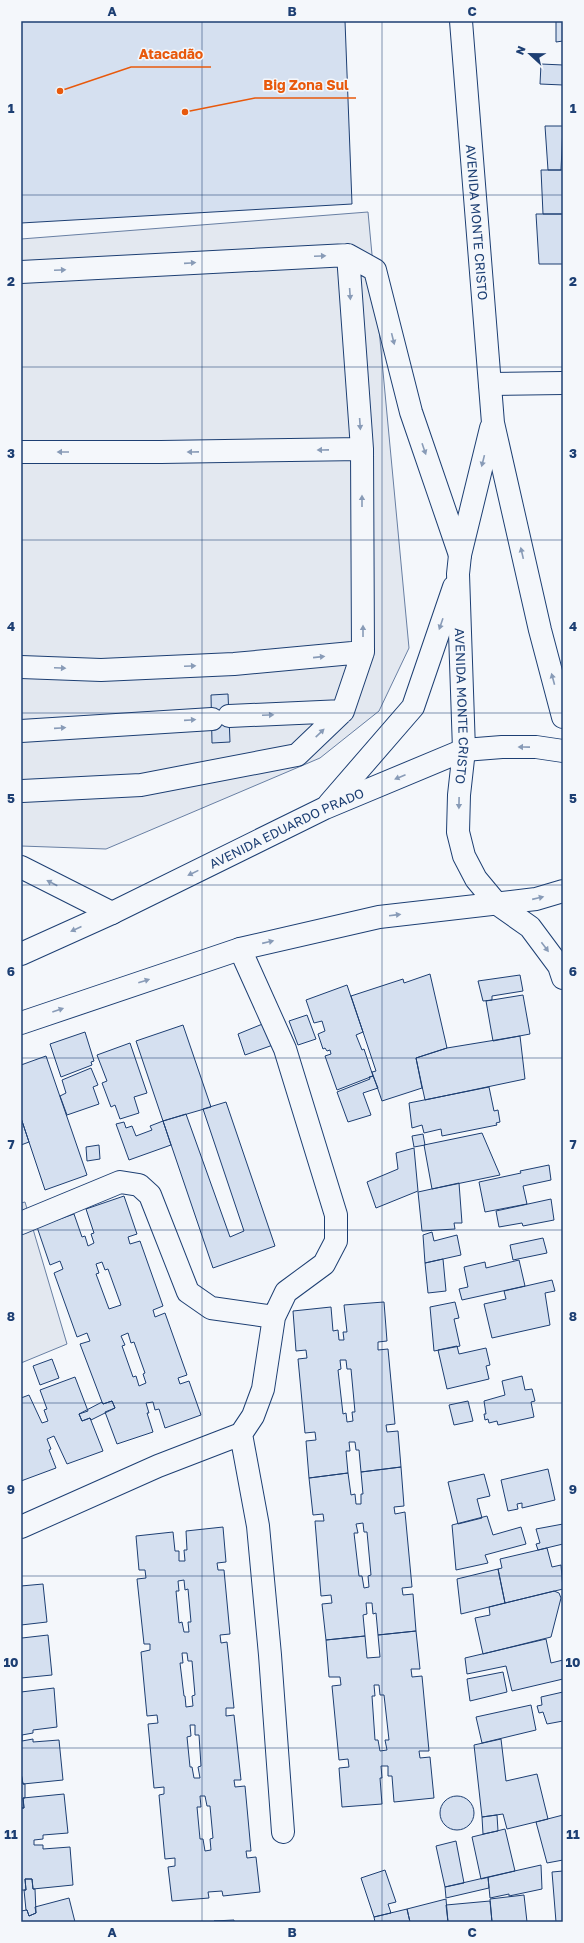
<svg xmlns="http://www.w3.org/2000/svg" width="584" height="1943" viewBox="0 0 584 1943" font-family="'Golos Text',sans-serif">
	<style>
		.parking { fill: #e3e8f0; stroke: #687fa3 }
		.building { fill: #d5e0f0; stroke: #1d3f73; fill-rule: evenodd }
		.lines { fill: none; stroke-linecap: round; stroke-linejoin: round }
		.minor-casing { stroke: #1d3f73; stroke-width: 24 }
		.major-casing { stroke: #1d3f73; stroke-width: 24 }
		.minor { stroke: #f4f7fb; stroke-width: 22 }
		.major { stroke: #f4f7fb; stroke-width: 22 }
		.oneway { fill: #889bb7 }
		.grid { fill: none; stroke: #1d3f73; stroke-width: 1; stroke-opacity: 0.55 }
		.labels { text-anchor: middle; dominant-baseline: central; stroke-width: 3; stroke-linejoin: round; paint-order: stroke }
		.street-label { font-size: 13px; fill: #1d3f73; stroke: #f4f7fb }
		.leader { fill: none; stroke: #e8590c; stroke-width: 1.5 }
		.callout-dot { fill: #e8590c; stroke: #f4f7fb; stroke-width: 1.5 }
		.callout-label { font-size: 14px; text-anchor: middle; font-weight: bold; fill: #e8590c; stroke: #f4f7fb; stroke-width: 3; stroke-linejoin: round; paint-order: stroke }
		.neatline { fill: none; stroke: #1d3f73; stroke-width: 1.5 }
		.grid-label { font-size: 13px; text-anchor: middle; font-weight: bold; fill: #1d3f73 }
	</style>
	<rect width="100%" height="100%" fill="#f4f7fb"/>
	<path class="parking" d="M368,212L409,648L379,711L320,758L106,849L21,846V239Z
		M25,1202L67,1344L21,1363V1203Z"/>
	<path class="building" d="M21,21H345L352,204L21,223Z
		M556,21H563V41L556,42Z
		M541,64L563,65V85L540,84Z
		M545,126H563L561,170H548Z
		M541,170H563V214H543Z
		M536,214H563V264H539Z
		M228,694L230,742L212,743L211,695Z
		M430,974L447,1048L416,1058L422,1088L382,1101L372,1072L376,1071L351,996L403,979L404,983Z
		M520,975L523,991L492,996V1000L483,1001L478,981Z
		M347,985L363,1032L356,1035L362,1050L364,1049L373,1076L337,1090L325,1056L331,1054L330,1050L327,1051L325,1048L323,1049L318,1034L325,1031L322,1021L314,1023L306,1000Z
		M523,995L530,1034L493,1041L486,1001Z
		M307,1015L316,1039L298,1045L289,1021Z
		M265,1023L273,1045L245,1055L238,1034Z
		M183,1025L211,1107L163,1121L136,1041Z
		M85,1032L94,1061L91,1062L92,1065L61,1077L50,1044Z
		M520,1036L525,1079L425,1100L416,1058L447,1048Z
		M130,1043L147,1093L134,1097L139,1113L120,1119L115,1105L111,1107L102,1083L107,1081L97,1055Z
		M46,1056L87,1175L45,1190L21,1118V1065Z
		M91,1068L98,1085L93,1087L99,1104L67,1115L60,1096L66,1093L62,1080Z
		M373,1076L378,1088L363,1093L371,1115L348,1122L337,1092L370,1079L369,1077Z
		M489,1087L494,1111L498,1110L500,1122L496,1123L497,1125L442,1136L441,1129L424,1133L422,1125L412,1128L409,1103Z
		M226,1102L275,1246L213,1268L163,1121L186,1114L230,1237L244,1231L203,1109Z
		M21,1118L29,1142L21,1145Z
		M163,1121L171,1145L129,1160L116,1124L124,1122L126,1128L132,1126L136,1136L152,1130L150,1126Z
		M482,1133L500,1175L432,1189L424,1145Z
		M423,1134L425,1145L414,1147L412,1136Z
		M99,1145L100,1159L87,1161L86,1147Z
		M414,1148L418,1191L376,1208L367,1182L398,1169L396,1153Z
		M549,1165L551,1180L523,1186L527,1204L485,1212L479,1182L521,1173L520,1171Z
		M459,1183L462,1223H454L455,1229L422,1231L418,1192Z
		M124,1196L137,1234L128,1237L130,1244L140,1241L163,1306L153,1310L155,1317L165,1313L187,1375L178,1378L180,1384L189,1381L201,1415L165,1428L159,1409L155,1410L153,1402L146,1403L149,1413H147L153,1432L117,1444L105,1412L115,1408L112,1401L103,1404L102,1402L80,1344L90,1341L87,1333L77,1337L54,1273L63,1269L60,1261L50,1265L37,1227L74,1214L82,1237L85,1236L88,1246L94,1243L91,1234L94,1233L86,1209ZM102,1262L105,1270L108,1269L121,1305L109,1309L96,1274L99,1273L96,1264ZM128,1333L131,1343L134,1342L145,1373L143,1374L146,1383L139,1386L136,1376L133,1377L122,1346L125,1345L121,1336Z
		M551,1199L554,1220L523,1226L522,1223L499,1227L496,1211Z
		M432,1232L434,1241L457,1235L461,1255L425,1263L423,1235Z
		M543,1238L547,1253L513,1260L510,1245Z
		M443,1259L446,1291L428,1293L425,1263Z
		M519,1260L525,1286L462,1300L459,1289L468,1287L464,1267L485,1262L486,1268Z
		M552,1280L555,1291L545,1293L550,1325L492,1338L484,1304L506,1299L504,1291Z
		M384,1302L387,1341L378,1342V1350L388,1349L395,1424L386,1425L387,1432L398,1431L401,1467L361,1472L359,1450H356L355,1442H349L350,1451H346L348,1473L309,1478L306,1441L316,1440L315,1432L305,1433L298,1359L307,1358L306,1350L296,1351L293,1311L331,1307L333,1331L338,1330L339,1340H344L343,1332H347L344,1305ZM340,1360H346L347,1369H351L355,1412H352L353,1421L347,1422L346,1413L343,1414L338,1370L341,1369Z
		M455,1302L459,1318L454,1319L460,1346L434,1351L430,1307Z
		M457,1346L459,1354L486,1348L490,1365L486,1366L489,1379L447,1389L438,1350Z
		M52,1359L59,1378L40,1385L33,1366Z
		M522,1376L525,1390L532,1389L535,1401L531,1402L534,1417L498,1425L497,1421L489,1423L488,1419L485,1420L484,1414H486L484,1401L505,1395L502,1381Z
		M75,1377L88,1411L79,1414L82,1421L90,1418L103,1451L67,1464L54,1436L47,1439L51,1449L49,1450L56,1468L21,1481V1398L29,1395L42,1423L48,1421L44,1410L47,1409L40,1390Z
		M112,1401L115,1408L91,1420L90,1418L82,1421L79,1414L102,1402L103,1404Z
		M468,1401L473,1421L454,1425L449,1405Z
		M401,1467L404,1506L394,1507L395,1514L405,1512L412,1587L402,1588L403,1595L413,1594L416,1631L378,1635L376,1613L373,1614L372,1603H366L367,1614L363,1615L365,1636L326,1640L322,1604L332,1603L331,1595L321,1596L315,1521H324L323,1514L313,1515L309,1478L348,1473L351,1495L355,1494L356,1504H361V1494H363L361,1472ZM363,1523L364,1532H367L371,1575L368,1576L369,1587L364,1588L362,1576H359L354,1533H358L356,1524Z
		M548,1469L555,1500L522,1508V1503L517,1504L518,1509L508,1511L501,1480Z
		M484,1474L490,1496L477,1499L482,1518L458,1524L448,1482Z
		M487,1516L493,1535L521,1527L526,1544L485,1555L488,1563L456,1570L452,1525Z
		M563,1524V1544L538,1550L536,1544L540,1543L536,1529Z
		M223,1527L226,1562L217,1563L218,1570H224L230,1634L220,1635L221,1643L227,1642L234,1708H226V1716L234,1715L241,1780H234L235,1787L245,1786L251,1851H246L247,1858L256,1857L260,1892L223,1896L222,1891L208,1892L209,1898L172,1901L168,1867L175,1866V1858L165,1859L159,1795L164,1794V1787L154,1788L148,1724L158,1723L157,1715L147,1716L141,1652L150,1650V1644H144L137,1579L146,1578L145,1570H139L136,1536L173,1532L175,1551H179V1561H185L184,1550H187L186,1531ZM184,1580L185,1590L188,1589L191,1622H188L189,1632H184L182,1622L179,1623L176,1591H179L178,1581ZM182,1653H187L188,1661H192L195,1695L192,1696L193,1706L186,1707L185,1696H184L180,1663H183ZM190,1725H195V1735H199L201,1766L198,1767L200,1778H194L192,1767H190L187,1737L191,1736ZM200,1796H205L207,1806H210L213,1838L210,1839L211,1850L205,1851L203,1839H200L197,1807H201Z
		M547,1548L552,1567L561,1565L563,1589L505,1603L498,1569L502,1568L500,1559Z
		M498,1569L505,1603L461,1614L457,1579Z
		M43,1584L47,1622L21,1625V1629V1586Z
		M554,1591L559,1593L561,1598L551,1637L483,1654L475,1618L490,1615L489,1607Z
		M416,1631L420,1669H411L412,1677L422,1676L429,1751H419L420,1758L430,1757L434,1798L394,1802L392,1776H388V1766H381L382,1778H380L382,1804L342,1807L339,1768L349,1767L348,1759L339,1760L332,1686L341,1685L340,1677H329L326,1640L365,1636L367,1658L380,1657L378,1635ZM374,1685H379L380,1695H384L389,1740H385L387,1750L380,1751L378,1740H375L372,1696H375Z
		M21,1635L22,1638L48,1635L52,1675L21,1678Z
		M546,1639L551,1663L563,1660V1679L512,1691L506,1666L467,1674L465,1658Z
		M503,1672L507,1692L470,1701L467,1679Z
		M54,1688L57,1727L33,1730V1733L22,1735V1741L33,1739V1742L59,1740L63,1780L23,1784L21,1773V1692Z
		M563,1692V1721L547,1724L543,1712L539,1713L537,1706L542,1705L541,1697Z
		M531,1705L536,1730L482,1743L476,1717Z
		M501,1739L506,1781L537,1774L548,1819L507,1829L503,1814L482,1817L474,1745Z
		M21,1773L23,1784H25V1798H23L24,1808H21Z
		M64,1794L68,1833L43,1835V1839L34,1840V1845H43V1849L70,1847L73,1885L33,1889L32,1879H25L26,1890H21V1808H24L23,1798Z
		M440 1813a17 17 0 1 1 34 0a17 17 0 1 1-34 0Z
		M497,1815L498,1831L483,1834L482,1817Z
		M563,1815V1860L547,1863L536,1822Z
		M505,1829L515,1871L481,1879L472,1837Z
		M456,1841L464,1883L445,1887L436,1846Z
		M541,1865L542,1889L509,1896V1894L490,1898L488,1877Z
		M385,1870L396,1902L388,1904L391,1913L374,1917L361,1878Z
		M563,1871V1922H556L552,1872Z
		M488,1877L489,1888L446,1898L445,1887Z
		M25,1879H32L33,1889H35L36,1913L29,1916L27,1910H26L24,1890H26Z
		M524,1895L527,1922H492L490,1899Z
		M69,1898L75,1922H21V1911L27,1910L29,1916L36,1913L35,1907Z
		M446,1899L448,1922H410L407,1909Z
		M490,1901L492,1922H448L446,1905Z
		M407,1909L410,1922H375L374,1917Z
		M234,1920V1922L214,1921Z"/>
	<g class="lines">
		<g class="minor-casing">
			<path id="minor" d="M21,272L348,255L375,270L411,412L460,555
				M490,384L563,383
				M21,452H161L362,449
				M21,667L101,670L234,664L363,652
				M229,716L343,711L363,652L362,449L348,255
				M21,731L212,719
				M22,791L141,785L297,755L343,711
				M21,867L112,913
				M21,1223L120,1182L139,1185L150,1195L188,1292L211,1308L274,1317
				M241,1434L258,1526L270,1655L283,1832
				M21,1527L158,1466L241,1434L253,1416L263,1389L274,1317L286,1292L324,1264L336,1241V1215L285,1049L240,949"/>
		</g>
		<g class="major-casing">
			<g id="major">
				<path id="s1" d="M461,21L493,423L540,630L563,717"/>
				<path id="s2" d="M491,428L460,555L458,574L464,750L459,795L458,832L464,856L476,879L496,903L530,927L559,966L563,978"/>
				<path d="M329,804L413,707L454,587"/>
				<path id="s3" d="M21,954L112,913L325,808L464,750L502,747H536L563,751"/>
				<path d="M21,1023L240,949L379,917L536,899L563,891"/>
			</g>
		</g>
		<use href="#minor" class="minor"/>
		<use href="#major" class="major"/>
	</g>
	<defs><path id="oneway-solid" d="M-6-.8H1V-3.2L6.5 0L1 3.2V.8H-6Z"/></defs>
	<g class="oneway">
		<use href="#oneway-solid" transform="translate(320 256) rotate(-2)"/>
		<use href="#oneway-solid" transform="translate(190 263) rotate(-4)"/>
		<use href="#oneway-solid" transform="translate(60 270) rotate(-3)"/>
		<use href="#oneway-solid" transform="translate(350 294) rotate(86)"/>
		<use href="#oneway-solid" transform="translate(393 339) rotate(76)"/>
		<use href="#oneway-solid" transform="translate(360 424) rotate(86)"/>
		<use href="#oneway-solid" transform="translate(424 449) rotate(71)"/>
		<use href="#oneway-solid" transform="translate(323 450) rotate(179)"/>
		<use href="#oneway-solid" transform="translate(63 452) rotate(-180)"/>
		<use href="#oneway-solid" transform="translate(193 452) rotate(179)"/>
		<use href="#oneway-solid" transform="translate(483 461) rotate(104)"/>
		<use href="#oneway-solid" transform="translate(362 501) rotate(-90)"/>
		<use href="#oneway-solid" transform="translate(522 553) rotate(-103)"/>
		<use href="#oneway-solid" transform="translate(441 624) rotate(109)"/>
		<use href="#oneway-solid" transform="translate(363 631) rotate(-90)"/>
		<use href="#oneway-solid" transform="translate(319 657) rotate(-6)"/>
		<use href="#oneway-solid" transform="translate(190 666) rotate(-3)"/>
		<use href="#oneway-solid" transform="translate(60 668) rotate(3)"/>
		<use href="#oneway-solid" transform="translate(553 679) rotate(-105)"/>
		<use href="#oneway-solid" transform="translate(268 715) rotate(-2)"/>
		<use href="#oneway-solid" transform="translate(190 720) rotate(-4)"/>
		<use href="#oneway-solid" transform="translate(60 728) rotate(-4)"/>
		<use href="#oneway-solid" transform="translate(320 733) rotate(-44)"/>
		<use href="#oneway-solid" transform="translate(524 747) rotate(-179)"/>
		<use href="#oneway-solid" transform="translate(400 777) rotate(157)"/>
		<use href="#oneway-solid" transform="translate(459 803) rotate(91)"/>
		<use href="#oneway-solid" transform="translate(193 873) rotate(154)"/>
		<use href="#oneway-solid" transform="translate(52 883) rotate(-153)"/>
		<use href="#oneway-solid" transform="translate(538 898) rotate(-13)"/>
		<use href="#oneway-solid" transform="translate(395 915) rotate(-7)"/>
		<use href="#oneway-solid" transform="translate(76 929) rotate(156)"/>
		<use href="#oneway-solid" transform="translate(268 942) rotate(-13)"/>
		<use href="#oneway-solid" transform="translate(545 947) rotate(53)"/>
		<use href="#oneway-solid" transform="translate(144 981) rotate(-18)"/>
		<use href="#oneway-solid" transform="translate(58 1010) rotate(-19)"/>
	</g>
	<path class="grid" d="M202,21V1922M382,21V1922M21,195H563M21,367H563M21,540H563M21,713H563M21,885H563M21,1058H563M21,1230H563M21,1403H563M21,1576H563M21,1748H563"/>
	<g class="labels">
		<g class="street-label">
			<text stroke="none"><textPath href="#s1" startOffset="202">AVENIDA MONTE CRISTO</textPath></text>
			<text stroke="none"><textPath href="#s2" startOffset="282">AVENIDA MONTE CRISTO</textPath></text>
			<text stroke="none"><textPath href="#s3" startOffset="294">AVENIDA EDUARDO PRADO</textPath></text>
		</g>
	</g>
	<path class="leader" d="M60 91L131 67H211M185 112L255 98H356"/>
	<g class="callout-dot">
		<circle cx="60" cy="91" r="4"/>
		<circle cx="185" cy="112" r="4"/>
	</g>
	<g class="callout-label">
		<text x="171" y="59">Atacadão</text>
		<text x="306" y="90">Big Zona Sul</text>
	</g>
	<rect width="584" height="1943" fill="none" stroke="#f4f7fb" stroke-width="44"/>
	<g transform="translate(530 54) rotate(292)" stroke="#f4f7fb" stroke-width="3" paint-order="stroke">
	<path d="M0-3L7 15L0 10L-7 15Z" fill="#1d3f73"/>
	<text y="-6" font-size="11" font-weight="bold" text-anchor="middle" fill="#1d3f73">N</text>
	</g>
	<rect x="22" y="22" width="540" height="1899" class="neatline"/>
	<g class="grid-label">
		<text x="112" y="16">A</text>
		<text x="292" y="16">B</text>
		<text x="472" y="16">C</text>
		<text x="11" y="113">1</text>
		<text x="573" y="113">1</text>
		<text x="11" y="286">2</text>
		<text x="573" y="286">2</text>
		<text x="11" y="458">3</text>
		<text x="573" y="458">3</text>
		<text x="11" y="631">4</text>
		<text x="573" y="631">4</text>
		<text x="11" y="803">5</text>
		<text x="573" y="803">5</text>
		<text x="11" y="976">6</text>
		<text x="573" y="976">6</text>
		<text x="11" y="1149">7</text>
		<text x="573" y="1149">7</text>
		<text x="11" y="1321">8</text>
		<text x="573" y="1321">8</text>
		<text x="11" y="1494">9</text>
		<text x="573" y="1494">9</text>
		<text x="11" y="1667">10</text>
		<text x="573" y="1667">10</text>
		<text x="11" y="1839">11</text>
		<text x="573" y="1839">11</text>
		<text x="112" y="1937">A</text>
		<text x="292" y="1937">B</text>
		<text x="472" y="1937">C</text>
	</g>
</svg>
